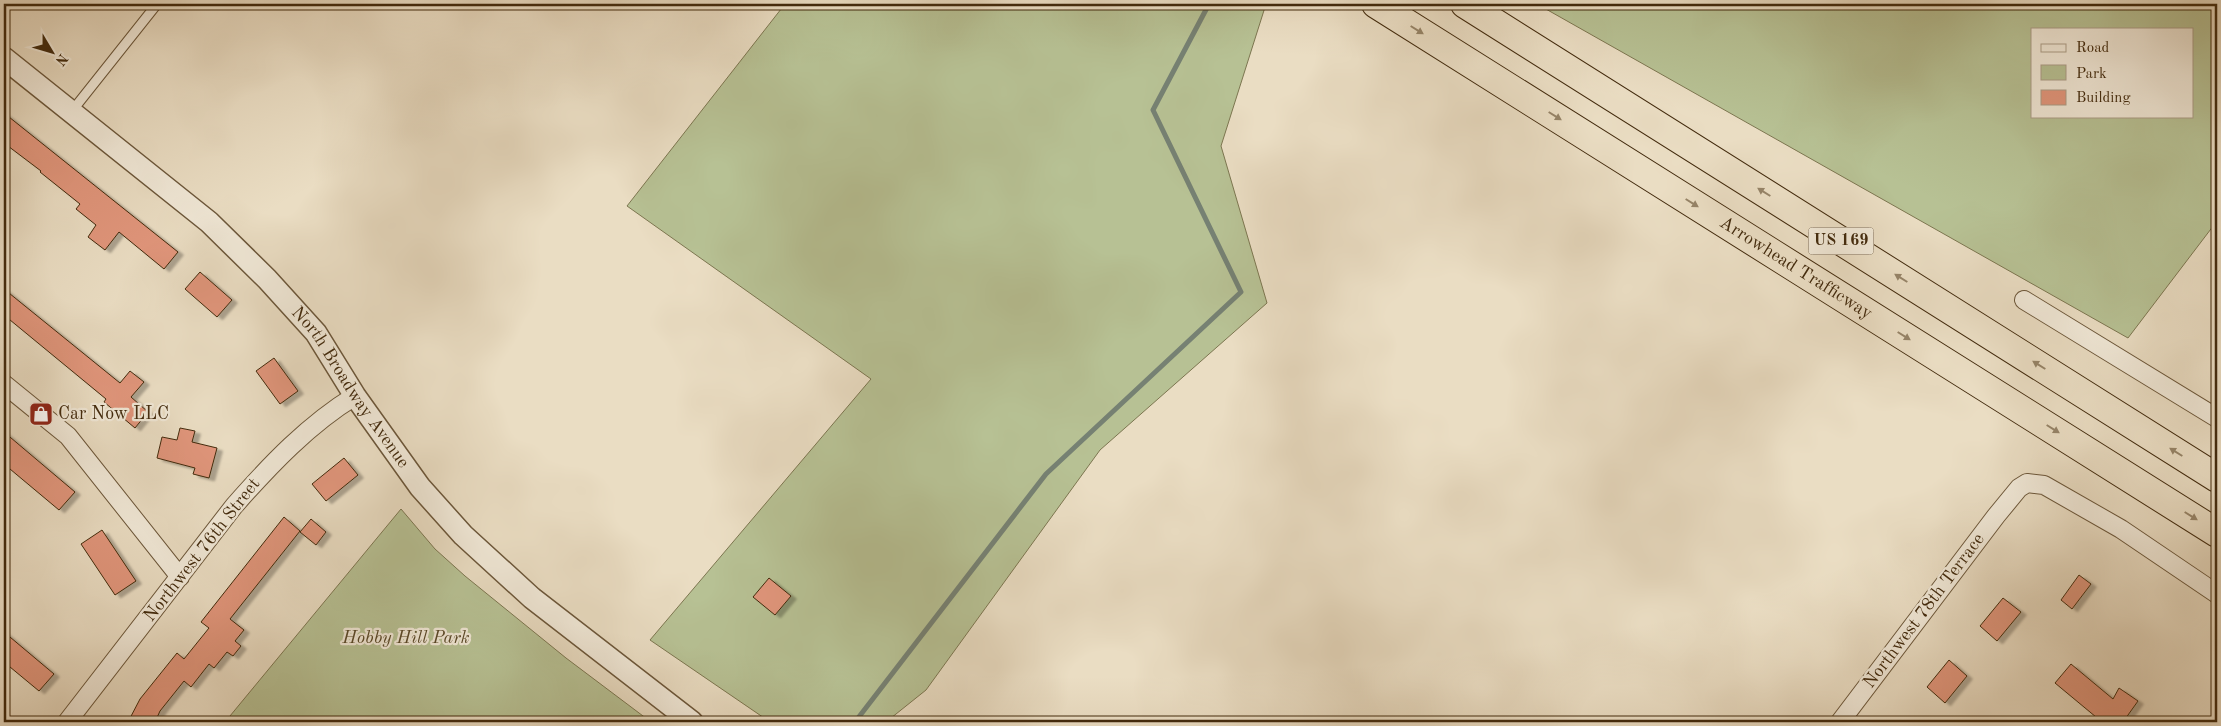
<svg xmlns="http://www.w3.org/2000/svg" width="2221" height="726" viewBox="0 0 2221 726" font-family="'Old Standard TT',serif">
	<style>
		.green { fill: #b7c194; stroke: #7c7650; fill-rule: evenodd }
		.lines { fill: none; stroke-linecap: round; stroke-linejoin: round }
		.stream { stroke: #768173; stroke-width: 5 }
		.building { fill: #e1967c; stroke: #422a0d; filter: url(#shadow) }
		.service-casing { stroke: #6c573a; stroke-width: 11 }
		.minor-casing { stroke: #6c573a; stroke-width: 20 }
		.tertiary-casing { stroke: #6c573a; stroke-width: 24 }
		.motorway-casing { stroke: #422a0d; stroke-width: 30 }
		.service { stroke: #f1e9d8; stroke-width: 9 }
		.minor { stroke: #f1e9d8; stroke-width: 18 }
		.tertiary { stroke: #f1e9d8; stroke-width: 21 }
		.motorway { stroke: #eaddc3; stroke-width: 28 }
		.oneway { fill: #968468 }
		.labels { text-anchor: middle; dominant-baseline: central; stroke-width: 4.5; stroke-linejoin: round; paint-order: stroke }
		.shield { fill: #f1e9d8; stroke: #76634a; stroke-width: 1 }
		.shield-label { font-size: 16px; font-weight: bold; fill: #422a0d }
		.street-label { font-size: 18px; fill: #422a0d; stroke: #f1e9d8 }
		.poi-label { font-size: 18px; fill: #422a0d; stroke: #f1e9d8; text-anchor: start }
		.park-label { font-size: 18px; font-style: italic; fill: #594828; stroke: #f1e9d8 }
	</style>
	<defs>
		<filter id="shadow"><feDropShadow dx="5.5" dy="3" stdDeviation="1" flood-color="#0004"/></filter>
	</defs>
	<rect width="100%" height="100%" fill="#eaddc3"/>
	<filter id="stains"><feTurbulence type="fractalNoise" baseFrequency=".004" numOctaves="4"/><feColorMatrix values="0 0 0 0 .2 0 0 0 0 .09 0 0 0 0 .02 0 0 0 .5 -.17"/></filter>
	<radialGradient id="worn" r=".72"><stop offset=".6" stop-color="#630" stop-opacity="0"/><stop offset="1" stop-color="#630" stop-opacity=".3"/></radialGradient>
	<path class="green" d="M785,4H1266L1221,146L1267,303L1100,450L926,690L886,722H770L650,640L871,379L627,206Z
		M1537,4H2217V221L2128,338ZM2032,29H2192V116H2032Z
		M401,509L435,549L465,576L566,658L651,722H225Z"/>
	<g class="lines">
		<path class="stream" d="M855,722L1046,474L1241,292L1153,110L1209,4"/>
	</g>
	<path class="building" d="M4,113L178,252L164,269L119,232L105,250L88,237L96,225L76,209L80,204L40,172L41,171L4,143Z
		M200,272L232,300L217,317L185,289Z
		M4,289L120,383L130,371L144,382L131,397L148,412L135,428L104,402L106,399L4,315Z
		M274,358L298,391L280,404L256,371Z
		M180,428L195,431L192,442L217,448L209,478L193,474L195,468L157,458L162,437L177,440Z
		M4,432L75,492L59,510L4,464Z
		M344,458L358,475L326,501L312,484Z
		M284,517L300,531L230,619L244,630L235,641L241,646L233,656L227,652L214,668L209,664L191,687L184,681L160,711L155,722H128L140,699L177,653L184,659L209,628L201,622Z
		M311,519L326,532L316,545L300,532Z
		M102,530L136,581L115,595L81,544Z
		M2079,575L2091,584L2072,609L2061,600Z
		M769,578L791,596L775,615L753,597Z
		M2003,598L2021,612L1997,641L1980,626Z
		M4,632L54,674L39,691L4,662Z
		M1949,660L1967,676L1945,703L1927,687Z
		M2071,664L2113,699L2119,688L2138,701L2123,722H2102L2055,683Z"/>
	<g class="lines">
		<g class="service-casing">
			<path id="service" d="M72,111L157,4"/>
		</g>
		<g class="minor-casing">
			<path id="minor" d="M2024,300L2217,418
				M4,384L68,436L180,577
				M67,722L234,506C270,465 309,424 355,396
				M1840,722L1996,516L2019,488L2027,483L2044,485L2121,529L2217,594"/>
		</g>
		<g class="tertiary-casing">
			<g id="tertiary">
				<path id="s1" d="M4,58L209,222L267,279L316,333L355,396L420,487L463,535L532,598L692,722"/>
			</g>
		</g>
		<g class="motorway-casing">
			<g id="motorway">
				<path id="s2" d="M1376,4L2217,533"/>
				<path d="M1465,4L2217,478"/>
			</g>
		</g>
		<use href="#service" class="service"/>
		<use href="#minor" class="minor"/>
		<use href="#tertiary" class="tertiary"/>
		<use href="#motorway" class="motorway"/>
	</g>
	<defs><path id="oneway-solid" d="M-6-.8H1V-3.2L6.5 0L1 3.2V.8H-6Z" transform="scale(1.25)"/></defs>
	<g class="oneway">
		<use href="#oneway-solid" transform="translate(1417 30) rotate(32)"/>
		<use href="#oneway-solid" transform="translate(1555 116) rotate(32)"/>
		<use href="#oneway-solid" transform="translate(1764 192) rotate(-148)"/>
		<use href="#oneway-solid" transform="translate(1692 203) rotate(32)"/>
		<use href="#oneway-solid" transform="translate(1901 278) rotate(-148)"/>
		<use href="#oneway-solid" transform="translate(1904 336) rotate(32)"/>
		<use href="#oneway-solid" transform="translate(2039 365) rotate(-148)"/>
		<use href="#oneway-solid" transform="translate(2053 429) rotate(32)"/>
		<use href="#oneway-solid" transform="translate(2176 452) rotate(-148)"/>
		<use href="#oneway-solid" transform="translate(2191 516) rotate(32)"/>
	</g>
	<defs>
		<g id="shop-square" transform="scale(1.25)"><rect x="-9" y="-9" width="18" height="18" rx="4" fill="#8f2418" stroke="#f1e9d8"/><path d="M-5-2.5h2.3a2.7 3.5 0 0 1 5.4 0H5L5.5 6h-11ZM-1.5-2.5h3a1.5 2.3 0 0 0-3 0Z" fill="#fff"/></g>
	</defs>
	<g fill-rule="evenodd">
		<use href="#shop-square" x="41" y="414"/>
	</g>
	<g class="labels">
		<rect class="shield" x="1808.5" y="227.5" width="65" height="27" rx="4"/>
		<g class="shield-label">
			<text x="1841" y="241">US 169</text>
		</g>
		<g class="street-label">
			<text stroke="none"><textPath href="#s2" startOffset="496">Arrowhead Trafficway</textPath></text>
			<text stroke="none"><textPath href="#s1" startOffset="481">North Broadway Avenue</textPath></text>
			<text transform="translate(202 550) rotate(-52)">Northwest 76th Street</text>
			<text transform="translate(1924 611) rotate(-53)">Northwest 78th Terrace</text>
		</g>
		<g class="poi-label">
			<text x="58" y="414">Car Now LLC</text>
		</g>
		<g class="park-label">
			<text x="406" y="638">Hobby Hill Park</text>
		</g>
	</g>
	<rect width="2221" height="726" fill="none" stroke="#eaddc3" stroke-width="20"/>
	<rect x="5" y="5" width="2211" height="716" fill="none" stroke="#422a0d" stroke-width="2.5"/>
	<rect x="10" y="10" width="2201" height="706" fill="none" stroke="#422a0d"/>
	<rect x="2031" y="28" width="162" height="90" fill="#f1e9d8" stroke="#ab9d87"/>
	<rect x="2041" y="44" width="25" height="8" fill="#f1e9d8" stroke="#ab9d87"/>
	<text x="2076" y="52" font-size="15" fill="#422a0d">Road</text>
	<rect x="2041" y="65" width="25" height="15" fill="#b7c194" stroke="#ab9d87"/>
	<text x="2076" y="78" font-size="15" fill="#422a0d">Park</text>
	<rect x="2041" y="90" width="25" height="15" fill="#e1967c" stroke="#ab9d87"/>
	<text x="2076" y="102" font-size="15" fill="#422a0d">Building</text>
	<g transform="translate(52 52) rotate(128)" stroke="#f1e9d8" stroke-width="4" paint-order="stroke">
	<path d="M0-4L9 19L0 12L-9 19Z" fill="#422a0d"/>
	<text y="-8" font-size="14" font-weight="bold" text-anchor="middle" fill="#422a0d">N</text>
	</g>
	<rect width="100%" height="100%" filter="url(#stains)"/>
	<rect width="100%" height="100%" fill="url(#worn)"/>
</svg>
